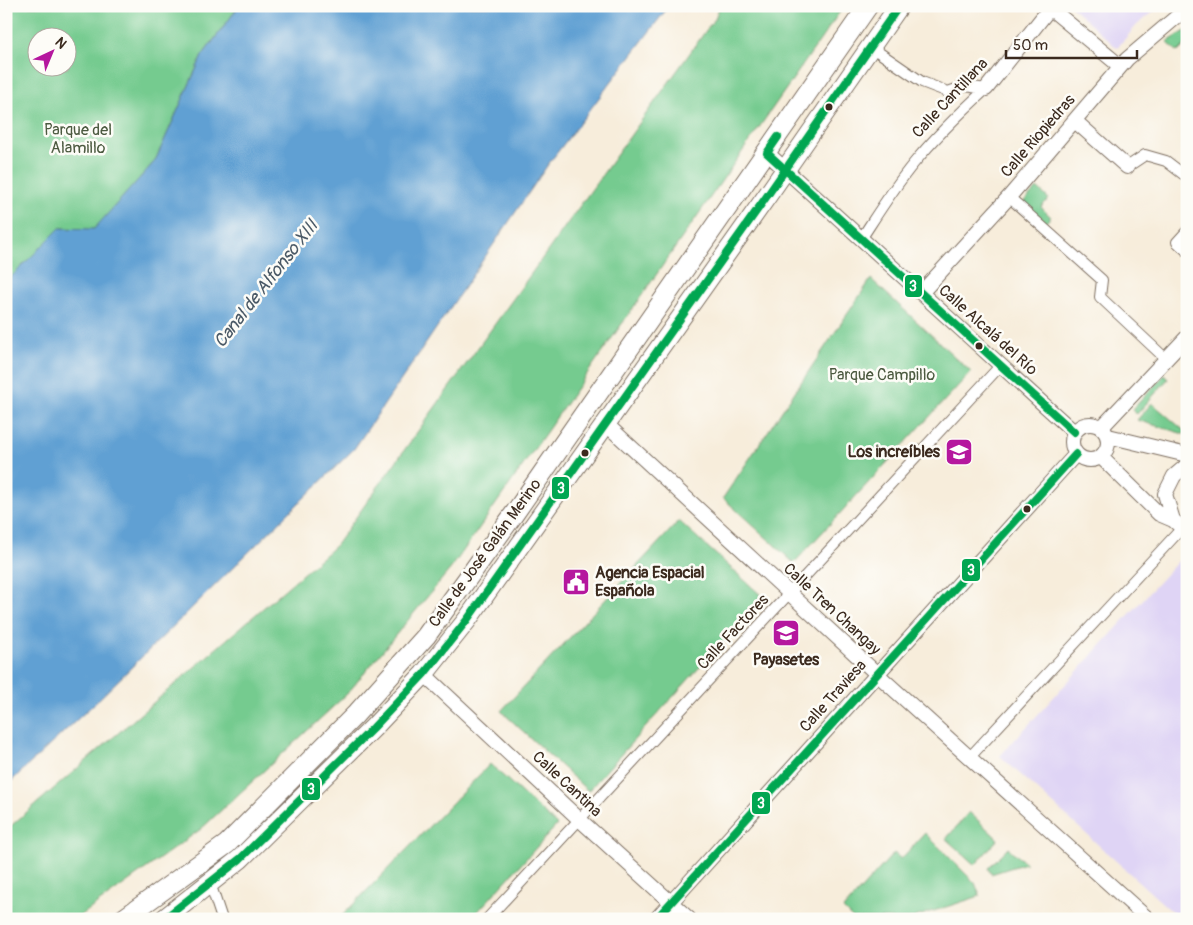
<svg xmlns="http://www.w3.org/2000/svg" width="1193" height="925" viewBox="0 0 1193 925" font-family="Pangolin,sans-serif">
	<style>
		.built { fill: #dfd4f5 }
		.green { fill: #75cb8f; stroke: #587a56; fill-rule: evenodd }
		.water { fill: #61a0d3; stroke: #4e6578 }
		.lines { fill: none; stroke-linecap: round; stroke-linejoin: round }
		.pedestrian-casing { stroke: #7d6e60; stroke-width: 12 }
		.minor-casing { stroke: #7d6e60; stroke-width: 16 }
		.secondary-casing { stroke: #7d6e60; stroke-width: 21 }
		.pedestrian { stroke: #fff; stroke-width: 10 }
		.minor { stroke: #fff; stroke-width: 14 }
		.secondary { stroke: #fff; stroke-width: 19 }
		.bus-1-casing { stroke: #fdfcf7; stroke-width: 11 }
		.bus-1 { stroke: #00a651; stroke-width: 8 }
		.bus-dot { fill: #3b2a1e; stroke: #fdfcf7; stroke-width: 2 }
		.labels { text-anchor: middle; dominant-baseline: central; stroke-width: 5; stroke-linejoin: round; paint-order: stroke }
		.street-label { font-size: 16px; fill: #3b2a1e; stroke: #fdfcf7 }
		.park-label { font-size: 16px; fill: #4c5a40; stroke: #fdfcf7 }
		.poi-label { font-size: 16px; font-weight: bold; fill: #3b2a1e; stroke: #fdfcf7; text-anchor: end }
		.water-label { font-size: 18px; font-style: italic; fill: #4a5966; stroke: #fdfcf7 }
		.line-badge { stroke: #fdfcf7; stroke-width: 2 }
		.badge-label { font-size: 14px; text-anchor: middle; font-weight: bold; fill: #fff }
	</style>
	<rect width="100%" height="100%" fill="#fdfcf7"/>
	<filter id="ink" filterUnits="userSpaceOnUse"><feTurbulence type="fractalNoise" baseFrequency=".02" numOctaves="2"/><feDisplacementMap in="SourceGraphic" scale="10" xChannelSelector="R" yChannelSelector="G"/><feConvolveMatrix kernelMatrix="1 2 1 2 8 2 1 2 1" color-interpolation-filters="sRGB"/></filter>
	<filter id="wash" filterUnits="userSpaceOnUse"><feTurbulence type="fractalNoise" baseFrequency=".0096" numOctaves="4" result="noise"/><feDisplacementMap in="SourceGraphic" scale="20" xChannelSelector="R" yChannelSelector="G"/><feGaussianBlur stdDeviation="1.12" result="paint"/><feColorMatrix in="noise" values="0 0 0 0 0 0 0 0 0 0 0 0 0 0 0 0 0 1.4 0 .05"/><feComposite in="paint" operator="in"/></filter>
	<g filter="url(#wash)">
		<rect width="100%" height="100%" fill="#f7eddb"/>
		<path class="built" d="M1071,6H1161L1137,25L1117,48Z
			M1181,558L1187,563V919H1180L1000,756Z"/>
		<path class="green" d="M6,6H239L202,56L155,161L94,230L60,228L6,282ZM38,38H68V68H38Z
			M720,6H844L452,567L347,694L201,829L76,919H6V830L336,545L715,18Z
			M1187,30V43L1178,52L1167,42Z
			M1037,188L1049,199L1041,207L1051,217L1044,224L1022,204Z
			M871,279L971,372L794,563L723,498Z
			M1164,375L1168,379L1137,414L1132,410Z
			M1152,403L1187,433V435L1137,420Z
			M679,521L763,597L588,791L501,711Z
			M490,764L557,825L471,919H339Z
			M969,812L998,839L975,865L946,839Z
			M925,833L975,883L980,896L909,919H853L843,909L894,853L901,859Z
			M1008,848L1026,863L991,874L988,868Z"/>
		<path class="water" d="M239,6H669L547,166L354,449L95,703L6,786V282L60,228L94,229L155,161L202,56Z"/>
	</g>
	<g filter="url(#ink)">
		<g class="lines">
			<g class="pedestrian-casing">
				<path id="pedestrian" d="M871,47L922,82L948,92L965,86L986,89
					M1127,167L1145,155L1166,161L1183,174L1187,172
					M1009,197L1102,280L1100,297L1166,359
					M1187,231L1177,242L1187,251
					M861,239C878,213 894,187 914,163C936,136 961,112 986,89
					M969,758L1182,528
					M210,883L222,919
					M487,919L1001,365"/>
			</g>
			<g class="minor-casing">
				<path id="minor" d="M986,89L1050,8L1120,66
					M1075,121L1127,167
					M767,153L1074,432
					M921,293L1009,197L1127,59L1187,8
					M1072 442a18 18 0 1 1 36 0a18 18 0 1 1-36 0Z
					M606,424L877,674L1148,919
					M1102,427L1187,337
					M1108,436L1187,455
					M1101,457L1159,514L1173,520L1187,532
					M1173,520L1165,494L1174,476L1187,465
					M424,674L579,819L689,919
					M656,919L1076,454"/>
			</g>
			<g class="secondary-casing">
				<path id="secondary" d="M123,919L227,844L355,715L426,636L514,514L868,6
					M164,919L240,859L373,728L424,674L467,620L767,196L899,6"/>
			</g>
			<use href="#pedestrian" class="pedestrian"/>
			<use href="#minor" class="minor"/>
			<use href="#secondary" class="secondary"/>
			<g class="bus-1-casing">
				<path id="bus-1" d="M778,137L767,153L1074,432
					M164,919L240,859L373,728L424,674L467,620L767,196L899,6
					M656,919L1076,454"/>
			</g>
			<use href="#bus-1" class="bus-1"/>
		</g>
	</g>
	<defs>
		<g id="school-square" transform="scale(1.4375)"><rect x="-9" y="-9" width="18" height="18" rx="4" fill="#b5179e" stroke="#fdfcf7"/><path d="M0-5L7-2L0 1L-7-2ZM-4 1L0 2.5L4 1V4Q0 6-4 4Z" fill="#fff"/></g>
		<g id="civic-square" transform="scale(1.4375)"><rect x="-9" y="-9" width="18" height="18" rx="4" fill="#b5179e" stroke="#fdfcf7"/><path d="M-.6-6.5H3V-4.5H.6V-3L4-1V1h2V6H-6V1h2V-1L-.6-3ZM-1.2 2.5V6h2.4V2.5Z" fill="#fff"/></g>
	</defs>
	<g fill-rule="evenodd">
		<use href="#school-square" x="959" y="452"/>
		<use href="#civic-square" x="576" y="582"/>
		<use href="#school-square" x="786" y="633"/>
	</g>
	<g class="bus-dot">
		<circle cx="829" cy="107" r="4.5"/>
		<circle cx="979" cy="346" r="4.5"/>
		<circle cx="585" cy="453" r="4.5"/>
		<circle cx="1027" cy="509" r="4.5"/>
	</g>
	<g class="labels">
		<g class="street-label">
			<text transform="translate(950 98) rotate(-47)">Calle Cantillana</text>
			<text transform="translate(1038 136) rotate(-49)">Calle Riopiedras</text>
			<text transform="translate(988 330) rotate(42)">Calle Alcalá del Río</text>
			<text transform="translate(485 553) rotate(-54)">Calle de José Galán Merino</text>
			<text transform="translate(832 609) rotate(43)">Calle Tren Changay</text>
			<text transform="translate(733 632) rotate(-47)">Calle Factores</text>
			<text transform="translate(833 696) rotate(-48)">Calle Traviesa</text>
			<text transform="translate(567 784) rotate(43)">Calle Cantina</text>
		</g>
		<g class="park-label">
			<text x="78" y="130">Parque del<tspan x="78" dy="18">Alamillo</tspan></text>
			<text x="882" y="375">Parque Campillo</text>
		</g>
		<g class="poi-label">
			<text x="940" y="452">Los increíbles</text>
			<text x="595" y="573" text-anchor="start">Agencia Espacial<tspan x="595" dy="18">Española</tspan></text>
			<text x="786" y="660" text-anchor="middle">Payasetes</text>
		</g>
		<g class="water-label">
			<text transform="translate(266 284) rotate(-52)">Canal de Alfonso XIII</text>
		</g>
	</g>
	<g class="line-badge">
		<rect x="904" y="274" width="19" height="24" rx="5" fill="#00a651"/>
		<rect x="551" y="476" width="19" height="24" rx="5" fill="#00a651"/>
		<rect x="961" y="558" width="20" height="24" rx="5" fill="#00a651"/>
		<rect x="301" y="777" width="20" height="24" rx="5" fill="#00a651"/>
		<rect x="751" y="791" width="20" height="24" rx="5" fill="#00a651"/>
	</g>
	<g class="badge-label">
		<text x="913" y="291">3</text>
		<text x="561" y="493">3</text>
		<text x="971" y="575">3</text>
		<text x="311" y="794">3</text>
		<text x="761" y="808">3</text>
	</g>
	<rect width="1193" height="925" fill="none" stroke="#fdfcf7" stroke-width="25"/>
	<g transform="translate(52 52) rotate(44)"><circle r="24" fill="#fdfcf7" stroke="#afa8a0"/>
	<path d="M0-4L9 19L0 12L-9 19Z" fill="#b5179e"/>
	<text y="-8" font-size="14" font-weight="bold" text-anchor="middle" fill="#3b2a1e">N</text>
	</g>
	<path d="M1006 50v8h131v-8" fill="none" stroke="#3b2a1e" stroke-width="2.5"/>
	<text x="1013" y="50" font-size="15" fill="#3b2a1e" stroke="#fdfcf7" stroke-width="4" paint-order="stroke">50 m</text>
</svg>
